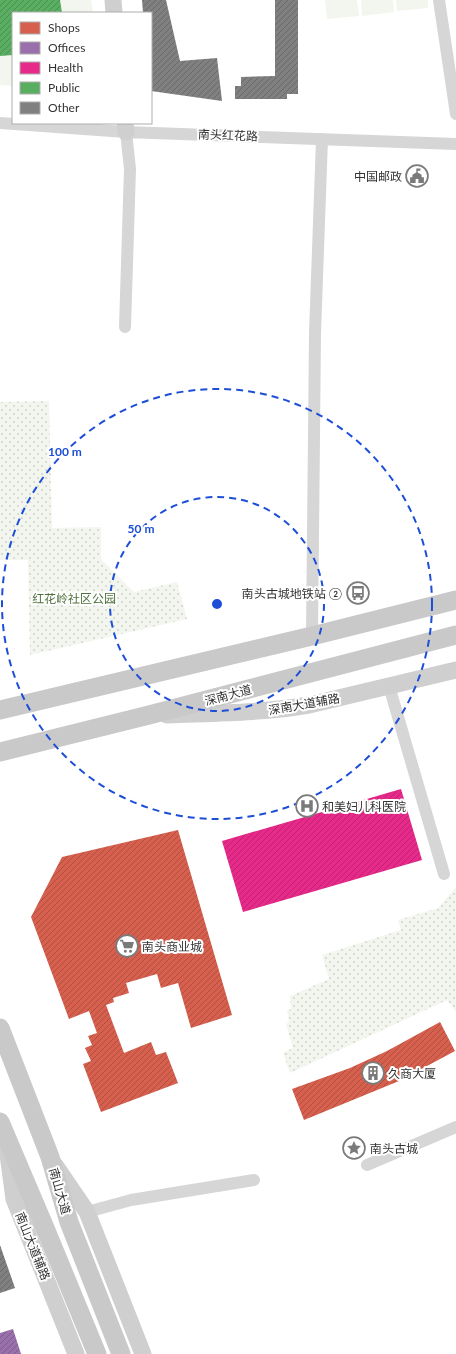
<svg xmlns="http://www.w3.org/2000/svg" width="456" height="1354" viewBox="0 0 456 1354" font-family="Lato,'Noto Sans SC',sans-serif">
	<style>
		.grass { fill: #f2f6ee }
		.park { fill: url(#park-dots) }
		.shops { fill: url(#shops-hatch) }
		.offices { fill: url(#offices-hatch) }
		.health { fill: url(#health-hatch) }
		.public { fill: url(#public-hatch) }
		.building { fill: url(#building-hatch) }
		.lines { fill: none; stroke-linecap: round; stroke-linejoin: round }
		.street { stroke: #d6d6d6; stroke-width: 12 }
		.secondary { stroke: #cfcfcf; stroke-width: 17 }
		.primary { stroke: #c9c9c9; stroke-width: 19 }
		.ring { fill: none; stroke: #1d4ed8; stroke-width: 2; stroke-dasharray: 7 5 }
		.labels { text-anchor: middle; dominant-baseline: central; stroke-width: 4; stroke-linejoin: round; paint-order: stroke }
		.street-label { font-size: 12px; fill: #323232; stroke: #fff }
		.poi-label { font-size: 12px; fill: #323232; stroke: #fff; text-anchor: start }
		.park-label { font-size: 12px; fill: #4f713c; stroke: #fff }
		.centre { fill: #1d4ed8; stroke: #fff; stroke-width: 2 }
		.ring-label { font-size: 12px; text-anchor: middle; font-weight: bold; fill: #1d4ed8; stroke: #fff; stroke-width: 4; stroke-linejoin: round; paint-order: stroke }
	</style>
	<defs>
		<pattern id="park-dots" width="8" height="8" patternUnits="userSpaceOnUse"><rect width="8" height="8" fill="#f2f6ee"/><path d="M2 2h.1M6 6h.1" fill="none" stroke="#d0d3cd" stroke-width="1.8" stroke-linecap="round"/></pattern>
		<pattern id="shops-hatch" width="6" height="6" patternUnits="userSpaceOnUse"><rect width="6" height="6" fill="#d6604d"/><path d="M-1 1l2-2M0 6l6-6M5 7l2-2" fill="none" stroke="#ae5041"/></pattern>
		<pattern id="offices-hatch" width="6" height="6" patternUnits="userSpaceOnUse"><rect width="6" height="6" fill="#9970ab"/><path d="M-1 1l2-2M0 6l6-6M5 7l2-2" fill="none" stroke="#7d5d8c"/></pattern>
		<pattern id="health-hatch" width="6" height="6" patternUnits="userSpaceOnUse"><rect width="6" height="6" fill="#e7298a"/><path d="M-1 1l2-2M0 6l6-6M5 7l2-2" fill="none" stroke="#bc2471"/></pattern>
		<pattern id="public-hatch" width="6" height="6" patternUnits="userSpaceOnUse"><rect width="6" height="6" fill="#5aae61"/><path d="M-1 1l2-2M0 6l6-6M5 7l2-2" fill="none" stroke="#4b8e51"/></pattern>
		<pattern id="building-hatch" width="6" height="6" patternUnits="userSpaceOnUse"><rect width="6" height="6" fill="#808080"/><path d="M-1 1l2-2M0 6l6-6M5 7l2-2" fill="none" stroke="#696969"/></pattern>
	</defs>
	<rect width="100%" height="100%" fill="#fff"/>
	<path class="grass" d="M0,0H91L93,13H13V86L0,85Z
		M325,0H357L359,16L327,19Z
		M361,0H393L394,12L362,16Z
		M396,0H428V8L397,11Z"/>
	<path class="park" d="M49,401L52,528L101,527V559L134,592L177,582L187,619L30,655L28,560H0V402Z
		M456,887V1012L447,1000L290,1073L283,1053L293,1048L286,1024L289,1022L287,1011L291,1009L290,996L329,979L322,955L401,930L398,920L438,908Z"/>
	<path class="shops" d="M178,830L232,1015L191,1028L178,983L161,988L157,974L126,983L129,993L113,998L114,1002L106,1005L124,1053L151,1042L156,1055L166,1052L178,1083L101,1112L83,1064L91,1061L85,1048L92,1045L88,1036L97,1033L89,1011L69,1019L31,917L62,857Z
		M440,1022L455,1051L399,1081L304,1120L292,1089L350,1068L387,1051Z"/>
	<path class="offices" d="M13,1329L21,1354H0V1333Z"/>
	<path class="health" d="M401,789L422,860L243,912L222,841Z"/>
	<path class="public" d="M0,0H60L62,13H13V55L0,56Z"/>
	<path class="building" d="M142,0H166L180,61L217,58L222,101L151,91V13H143Z
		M275,0H298V94H287V99H235V86H241V77L275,76Z
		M0,1245L15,1288L0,1293Z"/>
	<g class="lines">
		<path class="street" d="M439,0L456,114
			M0,123L126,132L456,144
			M125,327L130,169L126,132
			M312,636L315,333L322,139
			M389,686L444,874
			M367,1165L456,1127
			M87,1212L131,1200L254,1180"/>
		<path class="secondary" d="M113,0L114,13
			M125,123L126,132
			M167,715C215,713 262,713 309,705L456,670
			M7,1147L14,1199L76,1354
			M55,1165L87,1212L143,1354"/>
		<path class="primary" d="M0,710L312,636L456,600
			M0,752L149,715L456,635
			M0,1028L50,1157L69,1222L121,1354
			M0,1122L45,1228L97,1354"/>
	</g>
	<g class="ring">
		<circle cx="217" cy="604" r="107"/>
		<circle cx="217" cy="604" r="215"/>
	</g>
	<defs>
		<g id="civic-ring" transform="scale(1.15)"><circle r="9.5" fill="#fff" stroke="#7a7a7a" stroke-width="1.5"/><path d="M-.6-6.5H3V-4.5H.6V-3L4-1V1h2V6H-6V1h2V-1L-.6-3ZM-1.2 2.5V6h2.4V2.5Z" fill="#7a7a7a"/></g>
		<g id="bus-ring" transform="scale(1.15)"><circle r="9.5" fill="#fff" stroke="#7a7a7a" stroke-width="1.5"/><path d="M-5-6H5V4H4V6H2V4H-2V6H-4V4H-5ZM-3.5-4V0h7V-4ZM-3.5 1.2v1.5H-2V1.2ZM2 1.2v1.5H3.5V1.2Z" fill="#7a7a7a"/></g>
		<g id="hospital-ring" transform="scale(1.15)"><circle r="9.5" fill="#fff" stroke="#7a7a7a" stroke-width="1.5"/><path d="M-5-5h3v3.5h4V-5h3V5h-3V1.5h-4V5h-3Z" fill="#7a7a7a"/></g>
		<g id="supermarket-ring" transform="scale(1.15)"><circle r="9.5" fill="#fff" stroke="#7a7a7a" stroke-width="1.5"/><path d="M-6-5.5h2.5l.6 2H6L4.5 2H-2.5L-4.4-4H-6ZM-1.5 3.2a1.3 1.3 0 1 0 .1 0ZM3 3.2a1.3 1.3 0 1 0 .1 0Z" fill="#7a7a7a"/></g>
		<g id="building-ring" transform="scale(1.15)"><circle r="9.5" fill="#fff" stroke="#7a7a7a" stroke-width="1.5"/><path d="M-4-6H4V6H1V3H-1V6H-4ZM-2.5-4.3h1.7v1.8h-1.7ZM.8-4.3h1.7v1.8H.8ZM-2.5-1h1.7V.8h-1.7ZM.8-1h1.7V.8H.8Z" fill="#7a7a7a"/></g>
		<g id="sight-ring" transform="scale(1.15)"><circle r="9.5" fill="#fff" stroke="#7a7a7a" stroke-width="1.5"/><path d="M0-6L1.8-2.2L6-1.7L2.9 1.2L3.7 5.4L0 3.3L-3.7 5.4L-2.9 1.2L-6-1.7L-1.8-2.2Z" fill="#7a7a7a"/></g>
	</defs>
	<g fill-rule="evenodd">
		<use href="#civic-ring" x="417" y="176"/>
		<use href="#bus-ring" x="358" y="593"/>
		<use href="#hospital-ring" x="307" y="806"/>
		<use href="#supermarket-ring" x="127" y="946"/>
		<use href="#building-ring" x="373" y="1073"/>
		<use href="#sight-ring" x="354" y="1148"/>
	</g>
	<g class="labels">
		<g class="street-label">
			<text transform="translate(228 135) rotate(2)">南头红花路</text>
			<text transform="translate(228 695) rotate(-15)">深南大道</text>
			<text transform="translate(304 704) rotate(-10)">深南大道辅路</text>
			<text transform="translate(60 1191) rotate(74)">南山大道</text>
			<text transform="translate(33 1246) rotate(68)">南山大道辅路</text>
		</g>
		<g class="poi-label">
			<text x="402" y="176" text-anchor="end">中国邮政</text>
			<text x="342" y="593" text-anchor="end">南头古城地铁站 ②</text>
			<text x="322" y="806">和美妇儿科医院</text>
			<text x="142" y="946">南头商业城</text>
			<text x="388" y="1073">久商大厦</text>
			<text x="370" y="1148">南头古城</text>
		</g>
		<g class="park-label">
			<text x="74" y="598">红花岭社区公园</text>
		</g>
	</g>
	<circle cx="217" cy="604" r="6" class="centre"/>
	<g class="ring-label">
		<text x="65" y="456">100 m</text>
		<text x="141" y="533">50 m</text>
	</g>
	<rect x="12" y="12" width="140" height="112" fill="#ffffff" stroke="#adadad"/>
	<rect x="20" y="22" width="20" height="12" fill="#d6604d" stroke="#adadad"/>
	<text x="48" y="32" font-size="12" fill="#323232">Shops</text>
	<rect x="20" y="42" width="20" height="12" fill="#9970ab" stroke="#adadad"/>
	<text x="48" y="52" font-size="12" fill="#323232">Offices</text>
	<rect x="20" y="62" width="20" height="12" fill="#e7298a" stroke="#adadad"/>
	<text x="48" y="72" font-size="12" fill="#323232">Health</text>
	<rect x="20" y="82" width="20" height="12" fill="#5aae61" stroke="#adadad"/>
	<text x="48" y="92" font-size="12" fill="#323232">Public</text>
	<rect x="20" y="102" width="20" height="12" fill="#808080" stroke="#adadad"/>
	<text x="48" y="112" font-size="12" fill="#323232">Other</text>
</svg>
